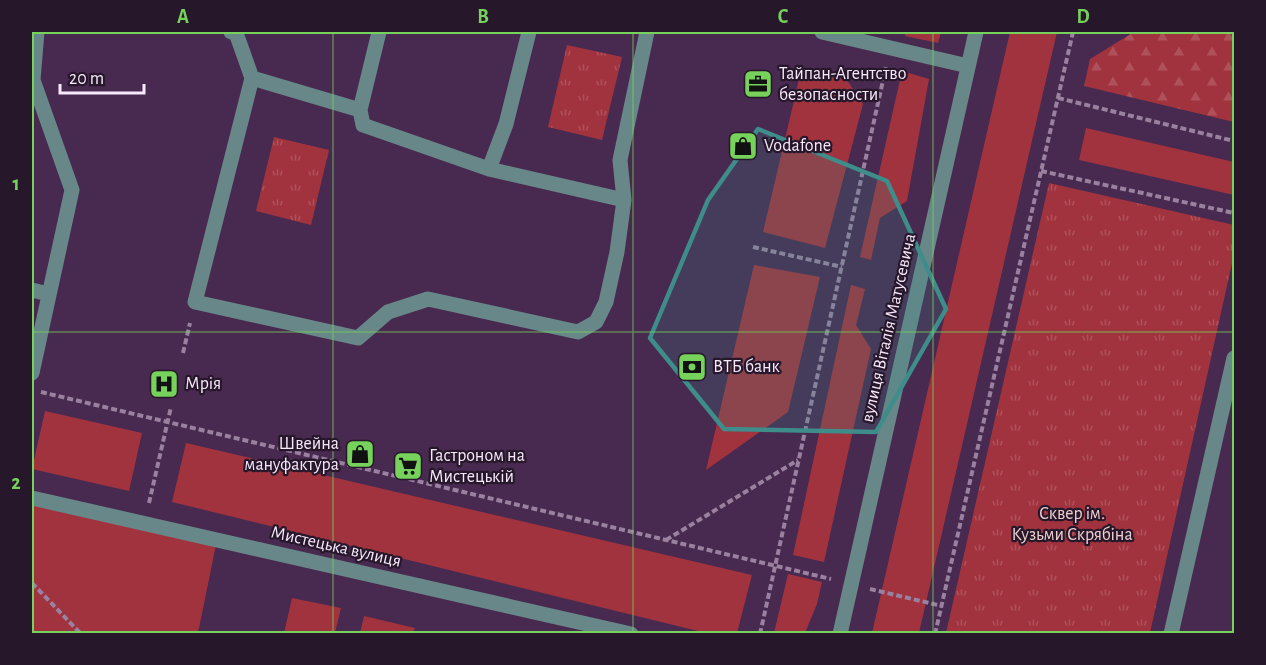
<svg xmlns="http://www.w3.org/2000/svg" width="1266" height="665" viewBox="0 0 1266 665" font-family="'Alegreya Sans',sans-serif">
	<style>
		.grass { fill: #a1333e }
		.forest { fill: url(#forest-firs) }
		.park { fill: url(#park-tufts) }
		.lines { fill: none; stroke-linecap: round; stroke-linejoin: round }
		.path { stroke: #99819f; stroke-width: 4; stroke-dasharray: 6 3; stroke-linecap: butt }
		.minor { stroke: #688788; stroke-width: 15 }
		.marked { fill: #3e8d8a; fill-opacity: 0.2; stroke: #3e8d8a; stroke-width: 4.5; stroke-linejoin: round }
		.grid { fill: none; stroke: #76d25a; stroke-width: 1.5; stroke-opacity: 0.55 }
		.labels { text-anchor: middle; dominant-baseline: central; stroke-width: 4.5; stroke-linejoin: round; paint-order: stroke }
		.poi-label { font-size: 18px; fill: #f8e8fc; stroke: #26182a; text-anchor: start }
		.street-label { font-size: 18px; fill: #f8e8fc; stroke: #26182a }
		.park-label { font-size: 18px; fill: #f0d0d0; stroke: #26182a }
		.neatline { fill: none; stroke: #76d25a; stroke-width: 2 }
		.grid-label { font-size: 20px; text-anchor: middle; font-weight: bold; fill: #76d25a }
	</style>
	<defs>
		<pattern id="forest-firs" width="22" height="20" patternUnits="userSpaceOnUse" patternTransform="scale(1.5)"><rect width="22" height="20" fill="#a1333e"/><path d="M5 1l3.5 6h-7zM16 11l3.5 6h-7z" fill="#af515b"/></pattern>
		<pattern id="park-tufts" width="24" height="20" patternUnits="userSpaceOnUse" patternTransform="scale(1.5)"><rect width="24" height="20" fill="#a1333e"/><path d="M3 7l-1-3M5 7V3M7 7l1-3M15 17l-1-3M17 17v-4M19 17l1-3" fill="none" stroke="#af515b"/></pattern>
	</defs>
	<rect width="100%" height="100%" fill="#482950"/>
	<path class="grass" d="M906,32H941L938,43L905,36Z
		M1010,32H1057L919,633H872Z
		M801,71L847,80L863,104L825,248L763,232Z
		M902,71L929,79L907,201L880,218L871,260L860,257Z
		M1086,128L1234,162V195L1079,160Z
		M754,265L820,277L788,412L706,470Z
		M851,285L865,289L856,325L871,349L824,562L793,555Z
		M45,411L142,433L129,491L32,469Z
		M186,443L752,575L737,633H706L172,502Z
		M32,498L217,540L198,633L32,634Z
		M788,574L822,582L817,604L805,633H774Z
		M292,598L341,608L335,633H284Z
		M364,616L415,628L413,633H360Z"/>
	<path class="forest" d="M1134,32H1234V122L1084,86L1090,59Z"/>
	<path class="park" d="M567,45L622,57L602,140L548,127Z
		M274,137L329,150L311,225L256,211Z
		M1049,183L1234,225V254L1150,633H946Z"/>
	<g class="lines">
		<path class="path" d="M1058,98L1234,141
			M1041,171L1234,213
			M753,247L842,267
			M183,353L190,323
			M41,392L831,579
			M149,503L171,407
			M666,540L798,460
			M32,583L81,634
			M870,589L942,606
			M760,634L886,67
			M935,634L1073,32"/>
		<path class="minor" d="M231,32L236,33L252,78L195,302L358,338L388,312L428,299L578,332L596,322L606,302L617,252L624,200L620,160L647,32
			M379,32L360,110L363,125L489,169L624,200
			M822,32L968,66
			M252,78L360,110
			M489,169L506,124L529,32
			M32,290L48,294
			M32,373L72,190L33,80L37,32
			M32,498L631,634
			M840,634L976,32
			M1171,634L1234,358"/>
	</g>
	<path class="marked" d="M758,129L887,181L946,309L876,432L724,429L650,338L708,200Z"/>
	<path class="grid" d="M333,32V634M633,32V634M933,32V634M32,332H1234"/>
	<defs>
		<g id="office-square" transform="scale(1.5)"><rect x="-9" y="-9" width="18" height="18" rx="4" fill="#76d25a" stroke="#26182a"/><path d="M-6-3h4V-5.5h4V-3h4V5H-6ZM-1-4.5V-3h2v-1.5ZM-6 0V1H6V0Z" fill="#111"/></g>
		<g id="shop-square" transform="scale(1.5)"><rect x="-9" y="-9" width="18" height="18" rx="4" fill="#76d25a" stroke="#26182a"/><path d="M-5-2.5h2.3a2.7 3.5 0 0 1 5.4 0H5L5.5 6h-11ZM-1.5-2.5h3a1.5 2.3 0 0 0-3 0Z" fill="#111"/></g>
		<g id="bank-square" transform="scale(1.5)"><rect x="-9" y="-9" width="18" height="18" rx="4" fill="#76d25a" stroke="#26182a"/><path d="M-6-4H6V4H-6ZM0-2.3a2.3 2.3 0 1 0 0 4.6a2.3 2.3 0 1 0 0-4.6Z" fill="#111"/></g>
		<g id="hospital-square" transform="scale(1.5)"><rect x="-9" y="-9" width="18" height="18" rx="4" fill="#76d25a" stroke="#26182a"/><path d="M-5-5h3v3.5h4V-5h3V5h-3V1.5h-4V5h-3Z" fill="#111"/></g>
		<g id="supermarket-square" transform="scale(1.5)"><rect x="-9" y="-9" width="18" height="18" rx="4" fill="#76d25a" stroke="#26182a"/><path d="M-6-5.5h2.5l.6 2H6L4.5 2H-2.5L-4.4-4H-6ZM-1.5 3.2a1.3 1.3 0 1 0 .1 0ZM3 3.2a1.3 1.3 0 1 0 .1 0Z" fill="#111"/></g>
	</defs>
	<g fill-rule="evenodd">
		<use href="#office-square" x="758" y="84"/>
		<use href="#shop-square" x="743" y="146"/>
		<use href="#bank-square" x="692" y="367"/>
		<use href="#hospital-square" x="164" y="384"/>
		<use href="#shop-square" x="360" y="454"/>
		<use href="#supermarket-square" x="408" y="466"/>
	</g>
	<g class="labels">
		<g class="poi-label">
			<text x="779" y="74">Тайпан-Агентство<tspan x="779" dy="21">безопасности</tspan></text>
			<text x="764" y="146">Vodafone</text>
			<text x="713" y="367">ВТБ банк</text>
			<text x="185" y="384">Мрія</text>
			<text x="339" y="444" text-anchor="end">Швейна<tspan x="339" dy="21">мануфактура</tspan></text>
			<text x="429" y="456">Гастроном на<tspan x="429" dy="21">Мистецькій</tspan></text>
		</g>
		<g class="street-label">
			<text transform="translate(889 328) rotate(-77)">вулиця Віталія Матусевича</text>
			<text transform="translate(336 547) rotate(13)">Мистецька вулиця</text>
		</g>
		<g class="park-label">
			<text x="1072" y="514">Сквер ім.<tspan x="1072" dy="21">Кузьми Скрябіна</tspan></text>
		</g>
	</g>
	<rect width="1266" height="665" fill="none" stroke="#26182a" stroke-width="66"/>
	<path d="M60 84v9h84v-9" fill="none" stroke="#f8e8fc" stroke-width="3"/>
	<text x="69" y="84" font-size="18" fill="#f8e8fc" stroke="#26182a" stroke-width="4.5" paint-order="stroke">20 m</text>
	<rect x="33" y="33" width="1200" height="599" class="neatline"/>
	<g class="grid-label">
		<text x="183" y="23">A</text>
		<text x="483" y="23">B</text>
		<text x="783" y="23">C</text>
		<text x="1083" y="23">D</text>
		<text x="16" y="190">1</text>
		<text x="16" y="489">2</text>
	</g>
</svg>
